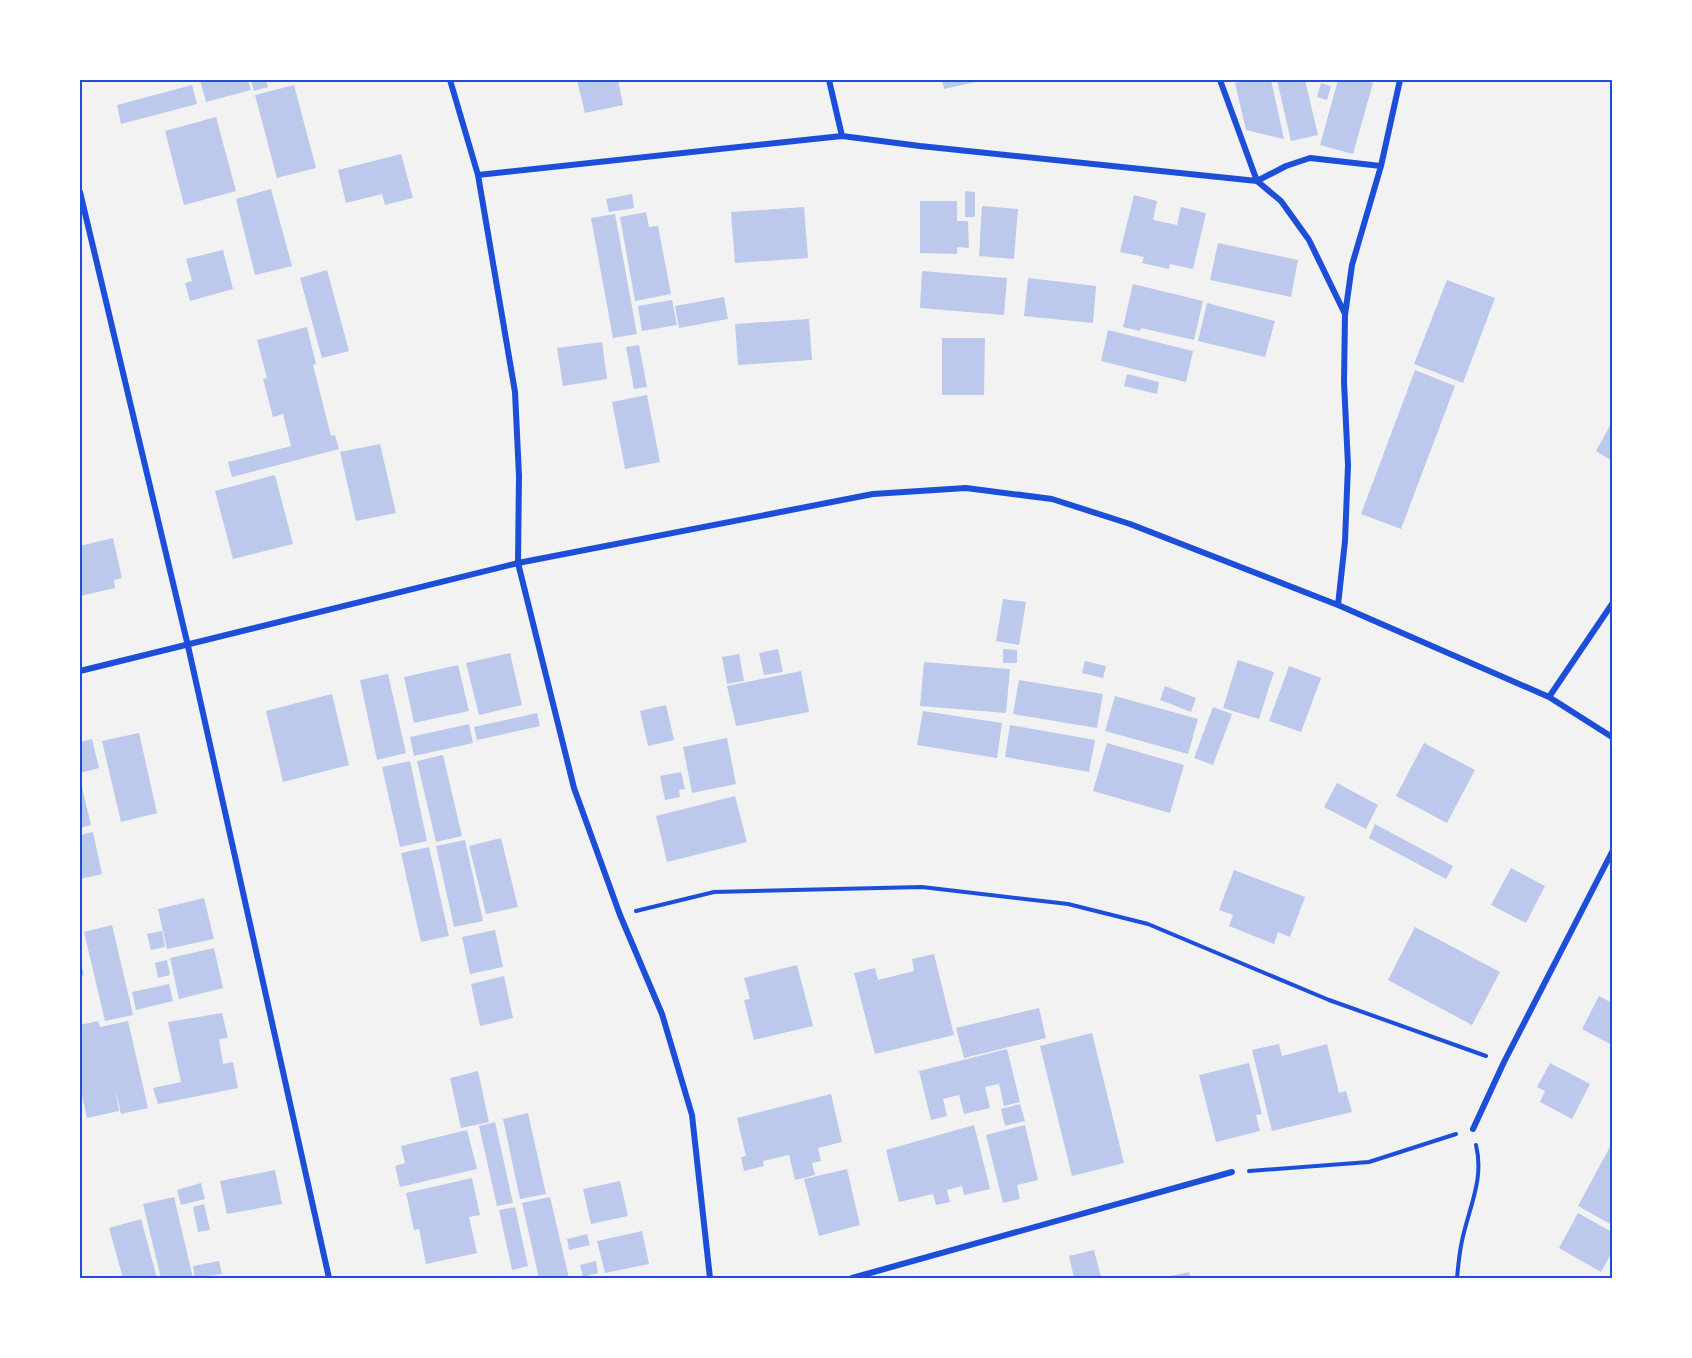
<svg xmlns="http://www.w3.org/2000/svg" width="1692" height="1358" viewBox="0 0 1692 1358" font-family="Jost,sans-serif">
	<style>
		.building { fill: #bdc9ec }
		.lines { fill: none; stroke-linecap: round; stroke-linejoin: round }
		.path { stroke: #1d4ed8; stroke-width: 4 }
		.minor { stroke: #1d4ed8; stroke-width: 6 }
		.neatline { fill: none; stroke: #1d4ed8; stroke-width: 2 }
	</style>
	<rect width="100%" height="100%" fill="#f2f2f2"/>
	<path class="building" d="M200,80H248L251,90L206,102Z
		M251,80H266L268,87L254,91Z
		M577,80H618L623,105L585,113Z
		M942,80H984L944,89Z
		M1250,80H1271L1284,139L1246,130L1235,83Z
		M1277,80H1305L1318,135L1291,141Z
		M1338,80H1361L1373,83L1353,154L1320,145Z
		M1321,83L1331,86L1327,100L1317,97Z
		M192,85L197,104L121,124L117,105Z
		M294,85L316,168L277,178L255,95Z
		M216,117L236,191L184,205L165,131Z
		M401,154L413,198L385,205L382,194L346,203L338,170Z
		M271,189L292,266L255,275L236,199Z
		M965,191L975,192V217H965Z
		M632,194L634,208L609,212L606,199Z
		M1134,195L1157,201L1153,220L1177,225L1181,207L1206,213L1193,269L1170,264L1169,269L1142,263L1144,257L1120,252Z
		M920,201H957V221H968L969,248L957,247V254L920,253Z
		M982,206L1018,209L1014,259L979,256Z
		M804,207L808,258L735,263L731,212Z
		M646,212L649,227L658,226L671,294L635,301L620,217Z
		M615,214L637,334L613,338L591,218Z
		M1218,243L1298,260L1291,297L1210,280Z
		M223,250L233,289L190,301L185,283L192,281L186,259Z
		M327,270L349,351L322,358L300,278Z
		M922,271L1007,278L1004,315L920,308Z
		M1028,278L1096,286L1093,323L1024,316Z
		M1447,280L1495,298L1463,383L1414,364Z
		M1133,284L1203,301L1194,340L1141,328L1140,331L1123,327Z
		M724,297L728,319L679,328L675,306Z
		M672,300L677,325L642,331L638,306Z
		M1207,303L1275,321L1265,357L1198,341Z
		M809,319L812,360L738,365L735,324Z
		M307,327L316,364L313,365L331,436L335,435L339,449L232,477L228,462L291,446L283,414L273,417L263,379L267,378L257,340Z
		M1108,330L1193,351L1186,382L1101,361Z
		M942,338H985L984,395H942Z
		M602,342L607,379L563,386L557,348Z
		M639,345L647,387L634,389L626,347Z
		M1415,370L1455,386L1401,529L1361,514Z
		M1127,374L1159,382L1157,394L1124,386Z
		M647,395L660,462L625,469L612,402Z
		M1612,422V461L1596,451Z
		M380,444L396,513L356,521L340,452Z
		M275,475L293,544L233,559L215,491Z
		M113,538L122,578L114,580L115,588L80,596V546Z
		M1003,599L1026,602L1019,645L996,641Z
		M778,649L783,672L764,675L759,653Z
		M1003,649L1017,650V663H1003Z
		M510,653L522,705L479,715L466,663Z
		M739,654L744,681L727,684L722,657Z
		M1238,660L1274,672L1259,719L1223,708Z
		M1085,661L1106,666L1103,678L1082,673Z
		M924,662L1010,669L1006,713L920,706Z
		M458,665L469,711L414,723L404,677Z
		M1289,666L1321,678L1301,732L1269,721Z
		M801,671L809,712L736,726L727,686Z
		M388,674L406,753L377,760L360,680Z
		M1019,680L1103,694L1097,728L1013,714Z
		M1165,686L1196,698L1191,712L1160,700Z
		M332,694L349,765L283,782L266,711Z
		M1115,696L1198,719L1188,754L1105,731Z
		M666,705L674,740L648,746L640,711Z
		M1213,707L1232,714L1213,765L1194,758Z
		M923,711L1002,723L997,758L917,745Z
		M537,713L540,726L477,740L474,727Z
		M469,724L473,743L414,756L410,737Z
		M1010,725L1095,740L1089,772L1005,757Z
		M139,733L157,813L121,822L102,741Z
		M727,738L736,784L692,793L683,747Z
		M92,739L99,768L80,773V742Z
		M1107,743L1184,765L1170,813L1093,791Z
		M1424,743L1475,770L1447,823L1396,796Z
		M443,755L462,836L436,842L417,761Z
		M410,761L427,841L400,847L382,767Z
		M681,772L685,789L679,790L680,797L665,800L660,776Z
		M80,779L91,825L80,828Z
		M1337,783L1378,805L1366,829L1324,807Z
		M735,796L747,842L667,862L656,816Z
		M1375,824L1453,866L1446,879L1369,838Z
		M93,832L102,874L80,879V835Z
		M501,838L518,907L486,914L469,846Z
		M465,840L483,921L454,927L436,846Z
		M429,847L449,936L421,942L401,853Z
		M1511,868L1545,886L1526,923L1491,905Z
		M1234,870L1305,897L1290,937L1278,932L1274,944L1229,926L1233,915L1219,910Z
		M204,898L214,939L167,949L158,909Z
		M112,925L133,1015L105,1021L84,932Z
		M1415,927L1500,972L1472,1025L1388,980Z
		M495,930L503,967L470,974L462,937Z
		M162,931L165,947L151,950L147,934Z
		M214,948L223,988L179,999L170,958Z
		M934,954L954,1035L875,1054L854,973L875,968L878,980L914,971L912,959Z
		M80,959L84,975L80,976Z
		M167,960L170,975L158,978L155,963Z
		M797,965L813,1026L754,1040L744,1000L750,999L744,978Z
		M504,976L513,1018L480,1026L471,984Z
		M169,984L173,1001L136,1010L132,992Z
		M1599,996L1610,1002L1612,996V1045L1582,1029Z
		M1039,1008L1046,1038L964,1058L956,1028Z
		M222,1013L228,1038L219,1039L223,1064L233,1062L238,1088L158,1104L153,1088L181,1082L168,1022Z
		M98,1021L100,1027L128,1021L148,1108L121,1114L115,1089L119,1111L87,1118L80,1086V1025Z
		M1092,1033L1124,1163L1072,1176L1040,1046Z
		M1279,1044L1282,1056L1327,1044L1339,1093L1346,1091L1352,1112L1272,1131L1252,1050Z
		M1007,1049L1020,1102L1004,1106L999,1084L985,1087L990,1108L964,1114L959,1095L943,1099L947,1116L931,1120L919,1071Z
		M1249,1063L1262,1114L1256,1115L1260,1131L1216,1142L1199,1075Z
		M1550,1063L1590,1084L1572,1119L1540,1102L1545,1091L1537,1087Z
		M478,1071L489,1122L461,1128L450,1078Z
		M831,1094L842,1142L818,1148L821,1161L812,1163L815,1175L795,1180L789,1155L763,1161L764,1166L744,1171L741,1157L746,1156L737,1118Z
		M1020,1104L1025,1121L1005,1126L1001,1109Z
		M528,1113L546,1194L520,1199L503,1119Z
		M495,1122L513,1203L497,1206L479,1126Z
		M974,1125L990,1189L964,1195L962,1186L947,1190L950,1202L936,1205L933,1194L899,1202L886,1150Z
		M1025,1125L1038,1180L1017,1185L1020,1199L1003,1203L986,1135Z
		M467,1130L477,1169L400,1187L395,1166L405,1163L401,1146Z
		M1612,1143V1225L1578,1206Z
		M847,1169L860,1225L819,1236L804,1179Z
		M275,1170L282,1204L227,1214L220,1181Z
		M472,1178L480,1215L469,1217L477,1253L426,1264L419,1229L414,1230L406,1193Z
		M620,1181L628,1216L591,1224L583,1189Z
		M201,1183L205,1199L181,1205L177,1190Z
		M174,1197L193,1278H161L143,1204Z
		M550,1197L569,1278H539L522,1203Z
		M204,1204L210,1230L198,1232L193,1207Z
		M515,1207L528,1266L512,1270L499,1210Z
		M1578,1213L1612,1232V1252L1601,1272L1559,1248Z
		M141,1219L157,1278H123L109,1228Z
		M642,1231L649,1264L605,1273L597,1241Z
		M587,1234L590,1245L569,1250L567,1239Z
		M1094,1250L1101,1277L1074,1278L1069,1256Z
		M219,1261L222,1274L195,1278L193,1266Z
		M596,1261L598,1273L583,1277L580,1265Z
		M1189,1272L1191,1278H1172L1171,1276Z"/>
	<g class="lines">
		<path class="path" d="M636,911L714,892L922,887L1068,904L1148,924L1329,1000L1486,1056
			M1249,1171L1369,1162L1456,1134
			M1457,1278C1458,1268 1459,1256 1461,1246C1467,1211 1485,1181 1476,1145"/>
		<path class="minor" d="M450,80L478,175L515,392L519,476L518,563L574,788L620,915L662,1014L692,1115L710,1278
			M829,80L842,136
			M1220,80L1257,181L1281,201L1309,240L1345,314
			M478,175L842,136L920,146L1257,181L1286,166L1310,158L1381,166
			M80,192L188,646L329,1278
			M1338,605L1345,541L1348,465L1344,382L1345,315L1352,265L1381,166L1400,80
			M80,671L518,563L873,494L966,488L1052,499L1130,524L1338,605L1549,697L1612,737
			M1549,697L1612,604
			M1473,1129L1504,1062L1612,852
			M852,1278L1232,1172"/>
	</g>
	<rect width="1692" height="1358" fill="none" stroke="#ffffff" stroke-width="162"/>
	<rect x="81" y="81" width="1530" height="1196" class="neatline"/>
</svg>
